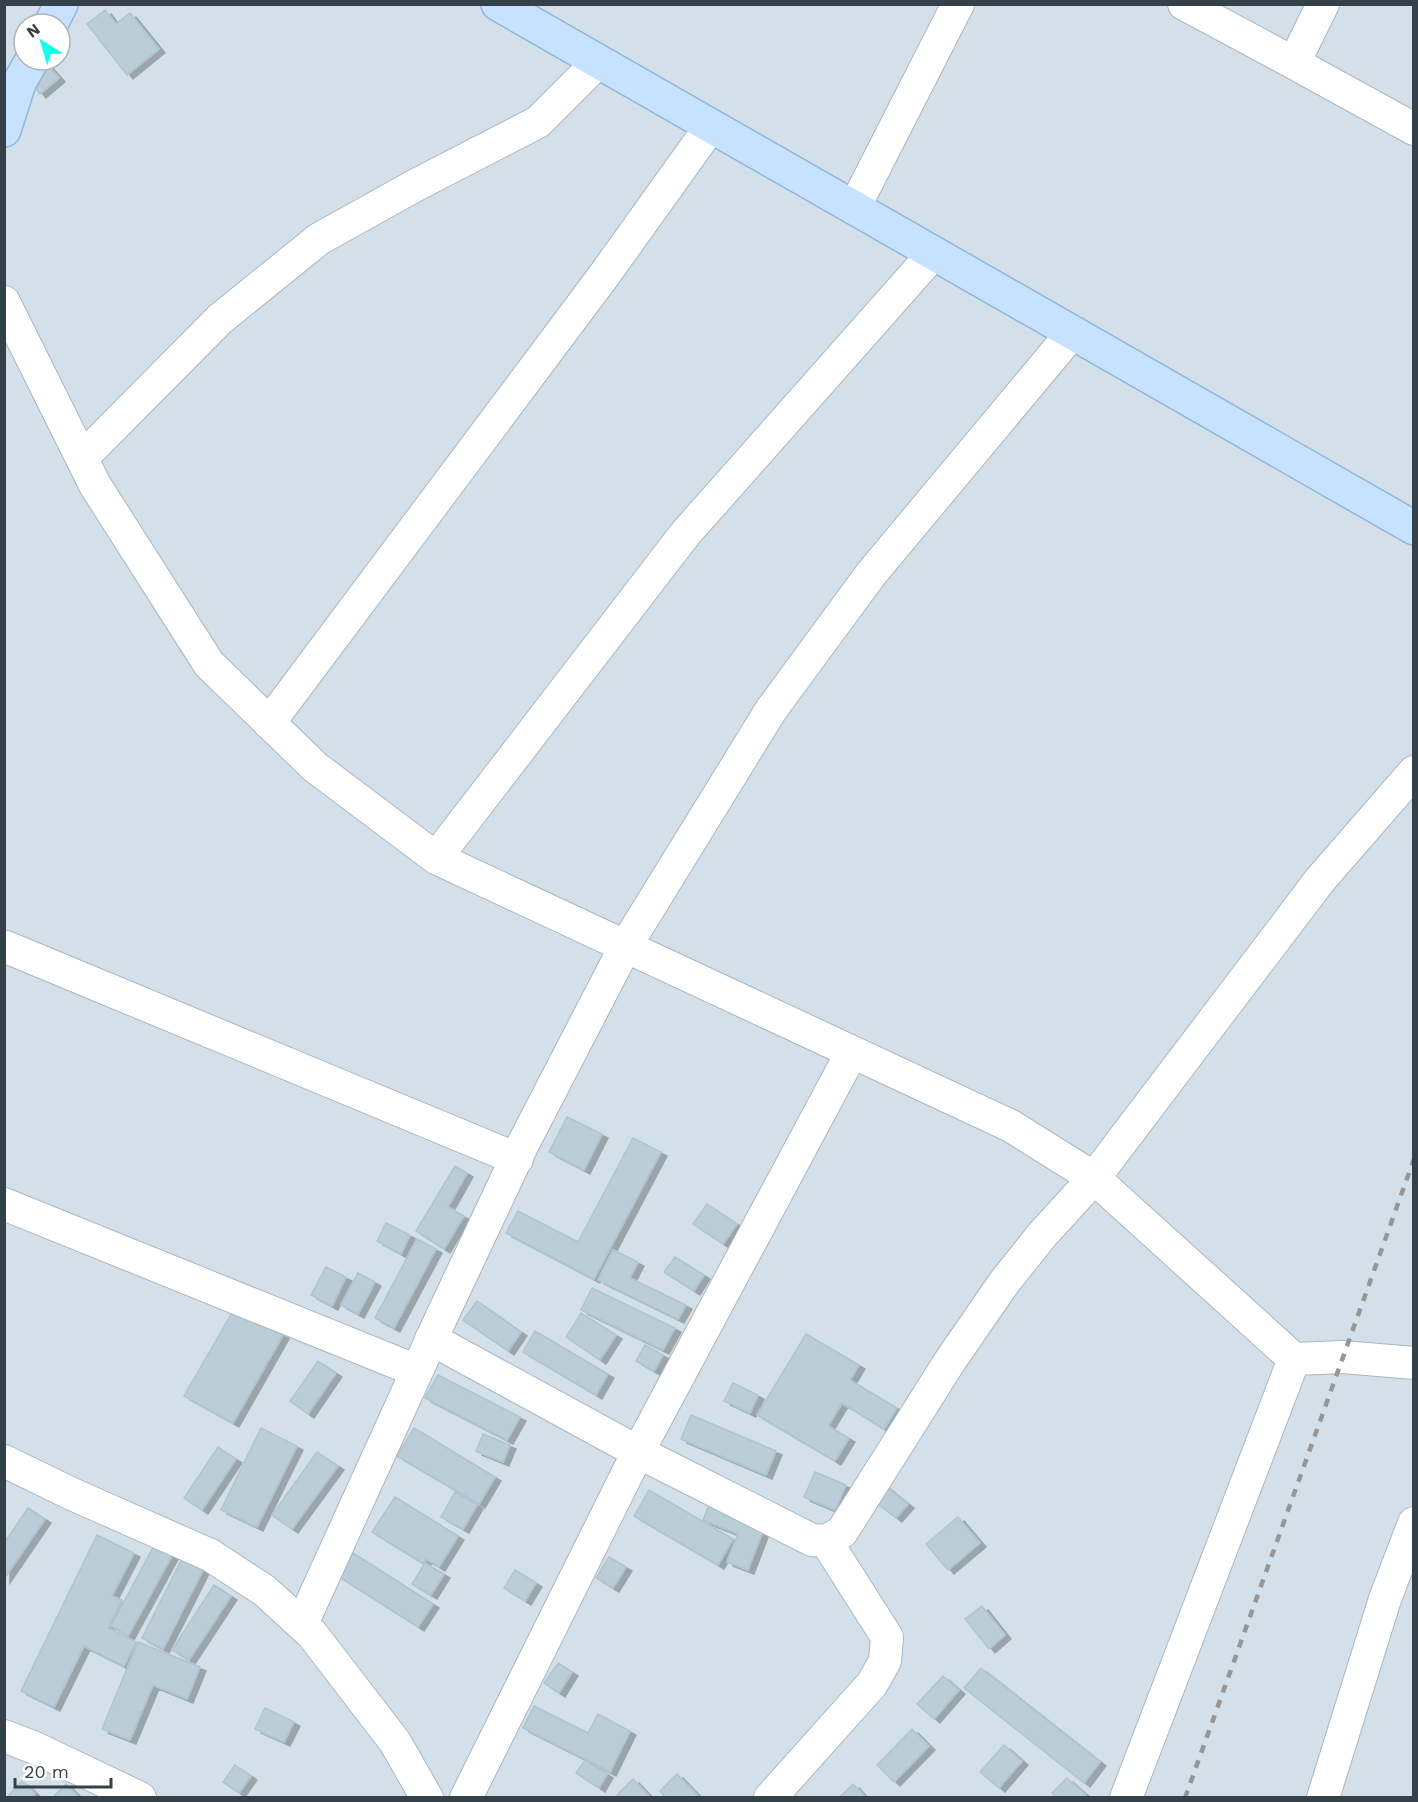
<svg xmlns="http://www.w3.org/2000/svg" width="1418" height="1802" viewBox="0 0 1418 1802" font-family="'Work Sans',sans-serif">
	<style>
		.residential { fill: #d4e0e9; fill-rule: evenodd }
		.building { fill: #bbcdd7; stroke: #adc5d3; stroke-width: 1.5; filter: url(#shadow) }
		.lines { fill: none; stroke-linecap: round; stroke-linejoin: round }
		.street-casing { stroke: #a8b7c1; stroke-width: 34 }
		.secondary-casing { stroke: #92b6d8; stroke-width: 36 }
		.street { stroke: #fff; stroke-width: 32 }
		.secondary { stroke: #c6e2ff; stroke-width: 33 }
		.rail { stroke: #969696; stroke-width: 4.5; stroke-dasharray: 8 8; stroke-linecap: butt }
	</style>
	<defs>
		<filter id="shadow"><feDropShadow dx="6" dy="4" stdDeviation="0" flood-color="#0004"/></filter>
	</defs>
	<rect width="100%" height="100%" fill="#e6eef5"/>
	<path class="residential" d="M5,5H1413V1797L5,1798ZM24,24H60V60H24Z"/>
	<path class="building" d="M105,10L116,24L130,13L159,49L127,75L87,24Z
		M45,62L59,78L40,94L27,78Z
		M567,1117L602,1134L584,1170L549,1152Z
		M633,1138L661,1152L594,1279L506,1233L518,1211L578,1242Z
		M455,1166L467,1173L448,1207L464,1216L444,1249L416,1231Z
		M707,1204L737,1224L723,1244L693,1224Z
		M386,1223L410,1235L401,1254L377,1241Z
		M417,1239L436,1249L394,1328L375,1318Z
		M613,1250L638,1262L630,1278L686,1305L678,1319L598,1280Z
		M675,1257L704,1275L694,1291L664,1272Z
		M326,1267L346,1277L332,1306L311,1295Z
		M358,1273L375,1282L358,1314L341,1305Z
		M592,1288L675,1328L663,1350L581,1310Z
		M477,1301L521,1332L508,1351L463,1320Z
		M233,1311L257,1324L258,1322L283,1335L233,1423L184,1396Z
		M581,1313L616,1335L600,1360L566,1337Z
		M535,1331L608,1374L596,1395L523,1352Z
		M806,1334L859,1365L850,1380L897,1408L884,1429L842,1403L828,1426L849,1438L835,1461L757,1415Z
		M645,1345L663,1355L654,1371L636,1361Z
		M318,1361L336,1373L308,1414L290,1401Z
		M438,1375L520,1417L507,1440L425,1398Z
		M733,1383L758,1395L750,1413L724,1401Z
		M691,1415L776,1451L766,1475L681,1439Z
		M261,1428L297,1446L257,1527L221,1510Z
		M414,1428L495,1477L479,1504L397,1456Z
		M483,1434L510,1445L503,1462L476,1451Z
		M218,1447L236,1459L202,1510L184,1498Z
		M317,1452L338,1466L292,1529L272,1515Z
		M815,1472L846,1485L835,1510L804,1497Z
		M876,1478L908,1504L896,1518L863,1493Z
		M649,1490L733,1539L718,1565L634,1516Z
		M455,1492L477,1505L463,1529L441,1517Z
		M395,1497L458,1536L439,1567L426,1559L424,1564L372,1532Z
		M710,1503L766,1523L748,1570L727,1562L738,1534L703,1520Z
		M28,1508L45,1519L4,1579V1543Z
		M958,1517L980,1543L948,1570L926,1544Z
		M97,1535L134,1553L112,1596L122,1600L108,1628L136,1642L124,1666L84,1646L54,1707L21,1691Z
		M157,1540L175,1550L128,1636L111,1626Z
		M185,1553L206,1564L163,1649L142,1638Z
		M353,1553L433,1604L418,1627L338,1576Z
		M609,1557L626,1567L613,1588L596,1578Z
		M425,1563L444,1574L431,1595L412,1584Z
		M515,1570L536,1583L525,1601L504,1588Z
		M214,1585L231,1596L189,1660L172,1650Z
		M982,1606L1005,1635L989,1649L965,1619Z
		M138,1642L200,1667L187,1699L153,1685L130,1740L102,1729Z
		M558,1663L572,1672L559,1693L544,1683Z
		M981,1668L1100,1762L1084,1783L964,1688Z
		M943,1676L959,1690L934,1719L917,1704Z
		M534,1706L588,1733L598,1714L630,1731L610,1772L523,1728Z
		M265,1708L294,1722L284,1742L255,1729Z
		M912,1729L929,1746L894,1782L877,1765Z
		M1004,1745L1022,1761L999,1788L980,1772Z
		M585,1760L607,1774L599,1788L576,1773Z
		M235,1765L251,1776L239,1793L223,1782Z
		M677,1774L700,1798H666L660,1791Z
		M1067,1778L1086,1795L1085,1798H1057L1052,1793Z
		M633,1779L651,1798H620L617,1795Z
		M22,1781L35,1793L31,1798H6Z
		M66,1784L80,1798H52Z
		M853,1784L866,1798H839Z"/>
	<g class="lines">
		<g class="street-casing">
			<path id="street" d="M1184,4L1294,63L1323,4
				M1294,63L1414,129
				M854,208L958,4
				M4,302L95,485L209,664L315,767L436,858L1011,1126L1094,1178L1294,1359L1343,1357L1414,1363
				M82,458L220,319L319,239L416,185L538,122L598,62
				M269,723L605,274L711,126
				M436,858L685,534L933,254
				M6,947L517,1159
				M4,1204L417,1371
				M431,1339L638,1452L812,1540L826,1541L842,1532L950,1361L1003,1284L1042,1235L1094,1178L1320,880L1414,772
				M4,1461L72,1494L210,1555L265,1591L312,1634L395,1742L427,1798
				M302,1624L442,1316L522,1146L625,947L771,710L871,574L1072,333
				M4,1736L35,1748L140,1798
				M466,1798L638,1452L852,1052
				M770,1798L872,1684L885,1661L887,1637L826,1541
				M1126,1798L1294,1359
				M1323,1798L1385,1599L1414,1523"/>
		</g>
		<g class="secondary-casing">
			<path id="secondary" d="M498,4L1414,528
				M51,24L61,4
				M4,130L19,83L32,60"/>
		</g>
		<use href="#street" class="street"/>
		<use href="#secondary" class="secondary"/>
		<path class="rail" d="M1185,1798L1414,1159"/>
	</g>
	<rect width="1418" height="1802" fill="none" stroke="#354148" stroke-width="12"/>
	<g transform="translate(42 42) rotate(323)"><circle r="28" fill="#ffffff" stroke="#aeb3b6" stroke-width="1.5"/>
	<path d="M0-4.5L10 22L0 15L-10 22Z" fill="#13ffe9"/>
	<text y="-9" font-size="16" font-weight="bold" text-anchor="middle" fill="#354148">N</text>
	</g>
	<path d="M15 1778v9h96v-9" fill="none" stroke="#354148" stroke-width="3"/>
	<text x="24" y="1778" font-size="18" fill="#354148" stroke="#ffffff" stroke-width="4.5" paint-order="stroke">20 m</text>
</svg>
